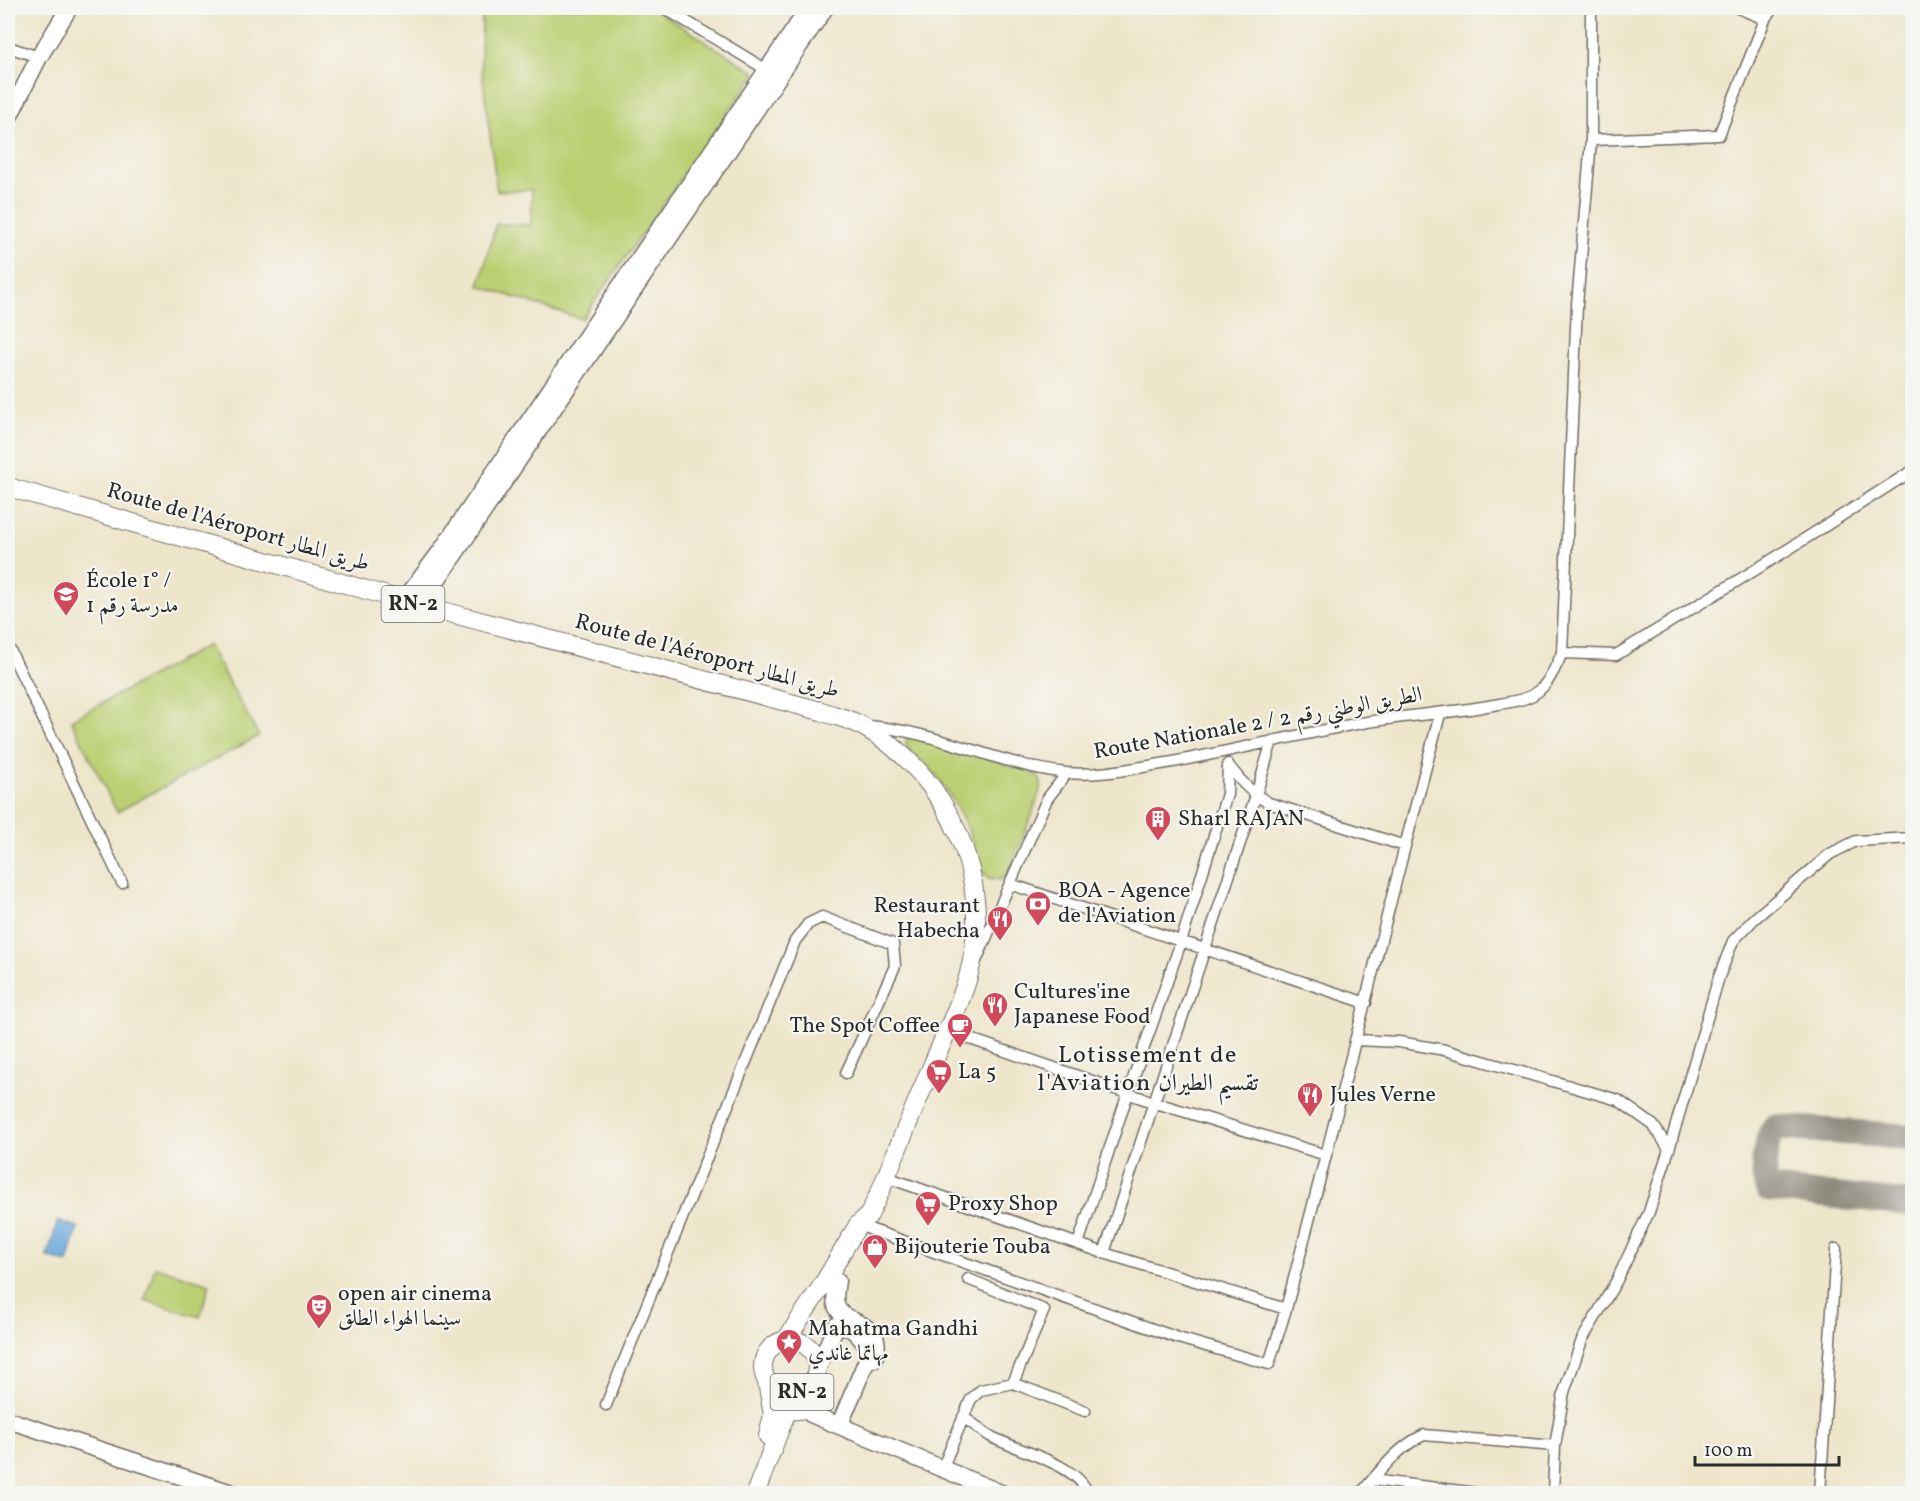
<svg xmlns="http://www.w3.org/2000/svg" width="1920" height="1501" viewBox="0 0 1920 1501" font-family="Vollkorn,Amiri,serif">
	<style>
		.green { fill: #bbcf72; stroke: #737d4e; stroke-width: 1.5 }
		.water { fill: #6aa9dd; stroke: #4a6a84; stroke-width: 1.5 }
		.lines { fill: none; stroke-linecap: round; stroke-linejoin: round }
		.taxiway { stroke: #8c887b; stroke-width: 26 }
		.street-casing { stroke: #6f6c63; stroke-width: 13 }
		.secondary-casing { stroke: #6f6c63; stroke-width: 19 }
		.primary-casing { stroke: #6f6c63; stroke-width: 20 }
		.street { stroke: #fff; stroke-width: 10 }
		.secondary { stroke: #fff; stroke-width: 16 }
		.primary { stroke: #fff; stroke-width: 18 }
		.labels { text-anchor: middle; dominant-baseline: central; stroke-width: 4.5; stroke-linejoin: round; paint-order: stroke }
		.shield { fill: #f6f6f2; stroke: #686867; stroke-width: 1.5 }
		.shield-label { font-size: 21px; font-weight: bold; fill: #2b2b2b }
		.street-label { font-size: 22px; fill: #2b2b2b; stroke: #f6f6f2 }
		.poi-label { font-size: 22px; fill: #2b2b2b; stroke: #f6f6f2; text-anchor: start }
		.neighbourhood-label { font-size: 24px; letter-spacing: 1.5px; fill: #2b2b2b; stroke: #f6f6f2 }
	</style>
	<rect width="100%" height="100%" fill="#f6f6f2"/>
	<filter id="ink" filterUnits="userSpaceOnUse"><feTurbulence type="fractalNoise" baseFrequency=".0167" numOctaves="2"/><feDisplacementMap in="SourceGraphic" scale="12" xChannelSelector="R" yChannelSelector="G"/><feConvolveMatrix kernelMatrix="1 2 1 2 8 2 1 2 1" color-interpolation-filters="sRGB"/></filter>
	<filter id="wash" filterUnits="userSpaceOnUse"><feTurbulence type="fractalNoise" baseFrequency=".008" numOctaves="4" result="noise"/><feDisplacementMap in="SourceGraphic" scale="24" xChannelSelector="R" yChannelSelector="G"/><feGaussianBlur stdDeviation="1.35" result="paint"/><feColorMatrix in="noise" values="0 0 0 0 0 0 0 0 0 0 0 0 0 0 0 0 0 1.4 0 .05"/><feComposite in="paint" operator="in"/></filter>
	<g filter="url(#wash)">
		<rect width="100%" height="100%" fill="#eee6cb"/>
		<path class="green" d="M482,8H653L756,73L582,319L479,286L496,224L531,225L532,190L497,191L481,63Z
			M208,645L259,736L117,812L71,720Z
			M910,736L931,739L1036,774C1038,777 1041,779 1041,782C1043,793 1014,857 1009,871L1000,880L989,878L984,873L968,829L951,797L934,772L906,747V740Z
			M155,1267L210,1284L200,1317L145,1300Z"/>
		<path class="water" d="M58,1221L78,1227L68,1263L47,1257Z"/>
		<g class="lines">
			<path class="taxiway" d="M1912,1137L1775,1127C1764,1142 1761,1172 1768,1189L1912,1204"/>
		</g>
	</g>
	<g filter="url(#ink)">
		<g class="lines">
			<g class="street-casing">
				<path id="street" d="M664,8L767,70
					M1738,8L1762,18L1769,14L1772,8
					M8,47L39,57
					M1591,140L1719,135L1766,17
					M8,646L122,883
					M1562,653L1616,655L1773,559L1912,471
					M868,726C937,731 998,765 1066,773C1098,776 1129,769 1161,764C1226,753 1290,736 1356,724C1397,716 1440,714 1482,707C1496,704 1512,703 1526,698C1546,691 1554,671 1562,653L1577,305L1591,140V8
					M1272,741L1256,795L1104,1253L1286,1309L1326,1155
					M1405,846L1440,714
					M1010,884L1366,1003
					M976,961L1047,799L1067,773
					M947,1031L1153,1102L1326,1155L1405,846L1269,803C1252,794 1240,781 1229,766
					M1355,1040L1399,1042L1445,1050L1618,1100L1653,1125L1669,1149
					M886,1177L1078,1244L1128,1093L1181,942L1227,794L1228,764
					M858,1225L1178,1338L1269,1364L1286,1309
					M1078,1244L1104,1253
					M968,1279L1044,1310L1013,1383
					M606,1405L795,941L808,924L822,917L893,944L895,966L846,1073
					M963,1417C972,1423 981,1430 990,1436C1016,1451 1078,1463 1088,1494
					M942,1469L971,1399L981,1390L1013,1383L1085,1411
					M1372,1480L1485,1494
					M1360,1494C1380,1472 1397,1447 1424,1435L1555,1446
					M1553,1494L1555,1446L1564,1392L1582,1340L1617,1280L1649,1212L1669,1149L1719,977L1733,941L1754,919L1830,854L1856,841L1912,838
					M1820,1494L1836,1249"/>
			</g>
			<g class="secondary-casing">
				<path id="secondary" d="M8,119L39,57L69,8
					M404,601L441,551L809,8
					M420,605L825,8
					M837,1281C836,1288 834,1298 836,1305C842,1327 888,1319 874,1359
					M818,1367L836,1326C852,1323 860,1338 870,1349L869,1355L842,1419L843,1425L850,1431
					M808,1388L807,1409L811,1414L1003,1494
					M8,1420L235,1494"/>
			</g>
			<g class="primary-casing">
				<path id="primary" d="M8,487L408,602L821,711C834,716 851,719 864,727C949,775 996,882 968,977C959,1008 944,1037 932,1066C914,1108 897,1150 880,1192L869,1215L858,1225L825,1281L786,1340
					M763 1367a27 27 0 1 1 54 0a27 27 0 1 1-54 0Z
					M767,1382L773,1415L768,1436
					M787,1411L807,1409
					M755,1494L793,1395"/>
			</g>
			<use href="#street" class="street"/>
			<use href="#secondary" class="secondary"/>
			<use href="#primary" class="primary"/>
		</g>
	</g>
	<defs>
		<g id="school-pin" transform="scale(1.35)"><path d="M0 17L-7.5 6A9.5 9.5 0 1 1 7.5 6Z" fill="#d1495b" stroke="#f6f6f2"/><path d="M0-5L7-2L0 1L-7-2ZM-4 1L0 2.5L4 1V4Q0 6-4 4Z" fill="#fff"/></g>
		<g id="building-pin" transform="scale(1.35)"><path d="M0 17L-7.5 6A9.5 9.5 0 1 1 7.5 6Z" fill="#d1495b" stroke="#f6f6f2"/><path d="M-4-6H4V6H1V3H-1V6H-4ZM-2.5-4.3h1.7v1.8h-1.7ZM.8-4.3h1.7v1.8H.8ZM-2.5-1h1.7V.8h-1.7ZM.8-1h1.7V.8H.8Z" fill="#fff"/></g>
		<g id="bank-pin" transform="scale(1.35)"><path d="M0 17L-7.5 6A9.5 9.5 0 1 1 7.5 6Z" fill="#d1495b" stroke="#f6f6f2"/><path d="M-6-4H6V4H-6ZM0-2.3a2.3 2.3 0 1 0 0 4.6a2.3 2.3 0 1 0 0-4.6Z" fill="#fff"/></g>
		<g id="restaurant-pin" transform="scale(1.35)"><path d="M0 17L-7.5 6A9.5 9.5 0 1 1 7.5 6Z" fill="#d1495b" stroke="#f6f6f2"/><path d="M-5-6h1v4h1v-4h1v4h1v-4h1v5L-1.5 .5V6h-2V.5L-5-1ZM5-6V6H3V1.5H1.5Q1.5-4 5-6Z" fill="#fff"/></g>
		<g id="cafe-pin" transform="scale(1.35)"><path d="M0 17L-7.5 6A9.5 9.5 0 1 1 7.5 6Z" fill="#d1495b" stroke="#f6f6f2"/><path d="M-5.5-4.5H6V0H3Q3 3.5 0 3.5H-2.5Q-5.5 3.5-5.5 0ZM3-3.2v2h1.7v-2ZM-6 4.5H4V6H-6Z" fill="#fff"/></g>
		<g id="supermarket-pin" transform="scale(1.35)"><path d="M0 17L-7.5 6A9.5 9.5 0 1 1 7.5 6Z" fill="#d1495b" stroke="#f6f6f2"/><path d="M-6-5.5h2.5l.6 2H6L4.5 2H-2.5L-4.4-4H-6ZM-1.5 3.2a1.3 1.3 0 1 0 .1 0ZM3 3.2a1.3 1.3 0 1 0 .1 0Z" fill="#fff"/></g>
		<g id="shop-pin" transform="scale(1.35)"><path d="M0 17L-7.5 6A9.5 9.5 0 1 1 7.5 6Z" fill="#d1495b" stroke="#f6f6f2"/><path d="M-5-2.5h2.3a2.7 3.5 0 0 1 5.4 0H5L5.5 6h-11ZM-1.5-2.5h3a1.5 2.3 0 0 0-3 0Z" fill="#fff"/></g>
		<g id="theatre-pin" transform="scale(1.35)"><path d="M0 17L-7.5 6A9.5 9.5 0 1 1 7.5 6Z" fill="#d1495b" stroke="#f6f6f2"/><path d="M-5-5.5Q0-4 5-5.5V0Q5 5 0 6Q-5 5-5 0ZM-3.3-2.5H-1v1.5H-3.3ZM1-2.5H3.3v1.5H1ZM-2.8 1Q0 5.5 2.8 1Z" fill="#fff"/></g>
		<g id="sight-pin" transform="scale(1.35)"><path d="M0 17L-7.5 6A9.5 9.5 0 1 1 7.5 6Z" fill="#d1495b" stroke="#f6f6f2"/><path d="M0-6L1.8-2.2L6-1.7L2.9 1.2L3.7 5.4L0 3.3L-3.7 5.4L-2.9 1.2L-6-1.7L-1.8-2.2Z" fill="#fff"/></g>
	</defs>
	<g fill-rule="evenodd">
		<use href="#school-pin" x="66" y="594"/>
		<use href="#building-pin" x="1158" y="819"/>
		<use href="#bank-pin" x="1038" y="904"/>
		<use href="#restaurant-pin" x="1000" y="919"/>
		<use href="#restaurant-pin" x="995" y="1005"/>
		<use href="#cafe-pin" x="960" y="1026"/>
		<use href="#supermarket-pin" x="939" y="1072"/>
		<use href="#restaurant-pin" x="1310" y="1095"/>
		<use href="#supermarket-pin" x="928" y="1204"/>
		<use href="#shop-pin" x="875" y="1247"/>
		<use href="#theatre-pin" x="319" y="1307"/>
		<use href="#sight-pin" x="789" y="1342"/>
	</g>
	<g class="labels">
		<g class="shield">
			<rect x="381.5" y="586" width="63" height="36" rx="4.5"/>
			<rect x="770.5" y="1374" width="63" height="36" rx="4.5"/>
		</g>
		<g class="shield-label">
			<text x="413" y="604">RN-2</text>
			<text x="802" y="1392">RN-2</text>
		</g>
		<g class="street-label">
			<text transform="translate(238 528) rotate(16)">Route de l'Aéroport طريق المطار</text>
			<text transform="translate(707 657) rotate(15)">Route de l'Aéroport طريق المطار</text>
			<text transform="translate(1258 724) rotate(-10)">Route Nationale 2 / الطريق الوطني رقم 2</text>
		</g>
		<g class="poi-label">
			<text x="86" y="581">École 1° /<tspan x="86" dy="25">مدرسة رقم 1</tspan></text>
			<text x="1178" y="819">Sharl RAJAN</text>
			<text x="1058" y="891">BOA - Agence<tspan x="1058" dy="25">de l'Aviation</tspan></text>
			<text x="980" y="906" text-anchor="end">Restaurant<tspan x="980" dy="25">Habecha</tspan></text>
			<text x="1014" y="992">Cultures'ine<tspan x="1014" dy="25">Japanese Food</tspan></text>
			<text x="940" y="1026" text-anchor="end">The Spot Coffee</text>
			<text x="958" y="1072">La 5</text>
			<text x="1330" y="1095">Jules Verne</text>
			<text x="948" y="1204">Proxy Shop</text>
			<text x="894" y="1247">Bijouterie Touba</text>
			<text x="338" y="1294">open air cinema<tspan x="338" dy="25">سينما الهواء الطلق</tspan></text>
			<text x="808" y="1329">Mahatma Gandhi<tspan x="808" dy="25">مهاتما غاندي</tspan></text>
		</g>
		<g class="neighbourhood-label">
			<text x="1148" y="1056">Lotissement de<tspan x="1148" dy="28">l'Aviation تقسيم الطيران</tspan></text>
		</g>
	</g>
	<rect width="1920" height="1501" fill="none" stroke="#f6f6f2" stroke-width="30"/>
	<path d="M1695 1456v9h144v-9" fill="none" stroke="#2b2b2b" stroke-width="3"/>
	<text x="1704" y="1456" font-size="18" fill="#2b2b2b" stroke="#f6f6f2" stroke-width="4.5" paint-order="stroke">100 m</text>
</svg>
